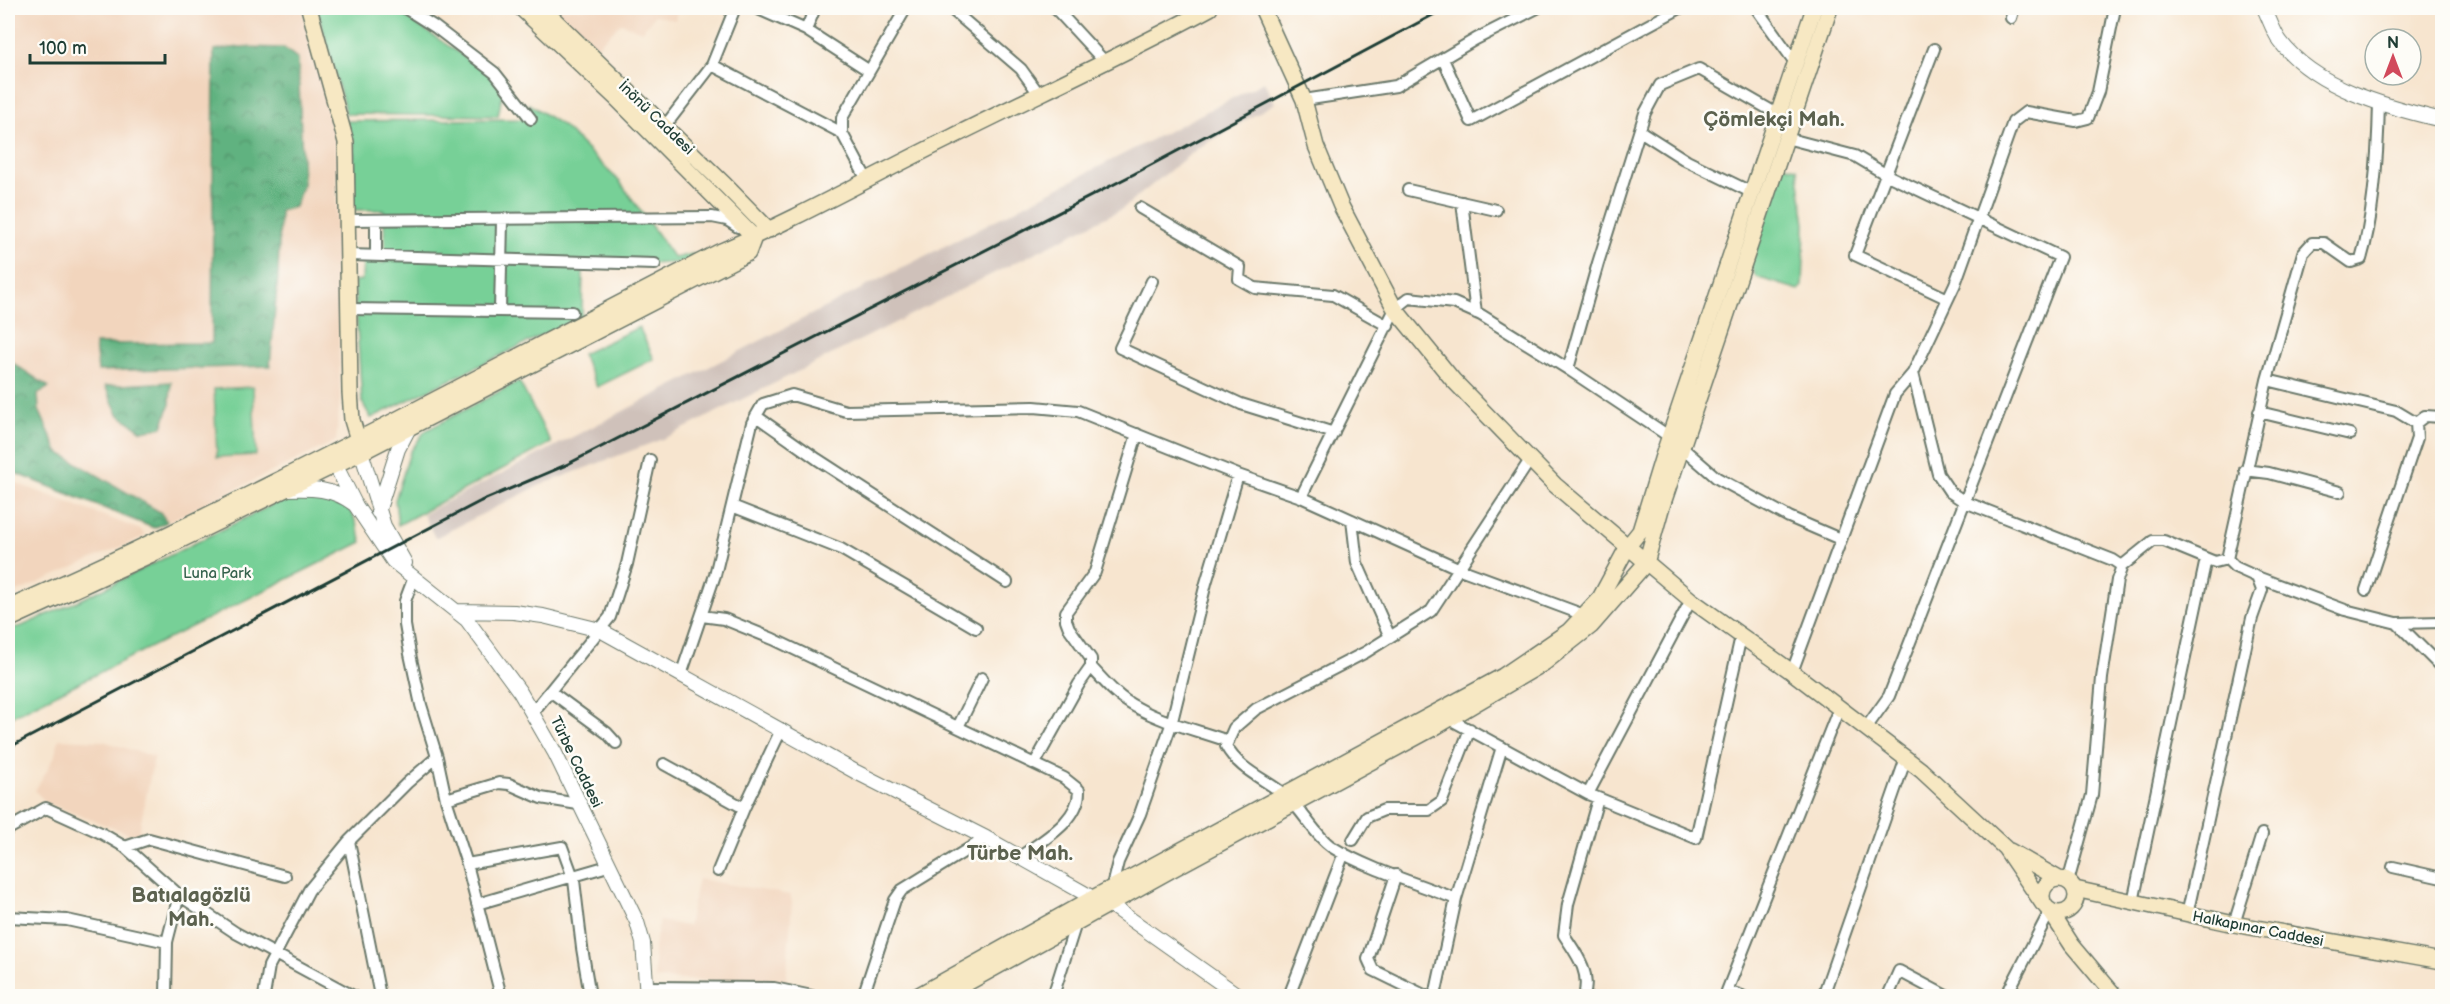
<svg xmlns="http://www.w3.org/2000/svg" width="2450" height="1004" viewBox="0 0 2450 1004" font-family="'Balsamiq Sans',sans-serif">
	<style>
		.built { fill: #f2d5bd }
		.railway { fill: #cfc1ba }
		.forest { fill: url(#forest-crowns); stroke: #40785a; stroke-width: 1.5 }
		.green { fill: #77d097; stroke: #4b8666; stroke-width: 1.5 }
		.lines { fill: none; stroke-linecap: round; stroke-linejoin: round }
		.minor-casing { stroke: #6b786a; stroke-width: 14 }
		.tertiary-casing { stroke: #6b786a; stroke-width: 16 }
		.secondary-casing { stroke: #6b786a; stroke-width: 18 }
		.minor { stroke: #fff; stroke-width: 10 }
		.tertiary { stroke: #fff; stroke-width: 14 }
		.secondary { stroke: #f7e8c3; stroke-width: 15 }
		.rail { stroke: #1f3d34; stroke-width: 3 }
		.labels { text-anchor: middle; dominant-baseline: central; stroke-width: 5; stroke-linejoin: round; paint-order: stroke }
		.street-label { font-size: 15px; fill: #1f3d34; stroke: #fdfcf7 }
		.park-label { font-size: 15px; fill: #35624d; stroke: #fdfcf7 }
		.district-label { font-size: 21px; font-weight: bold; fill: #5c624f; stroke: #fdfcf7 }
	</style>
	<defs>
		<pattern id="forest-crowns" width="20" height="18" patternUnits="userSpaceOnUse" patternTransform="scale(1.5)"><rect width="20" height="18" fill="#61b280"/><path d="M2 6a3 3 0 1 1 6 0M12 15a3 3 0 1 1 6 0" fill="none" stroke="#4f926a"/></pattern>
	</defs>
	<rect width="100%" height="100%" fill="#fdfcf7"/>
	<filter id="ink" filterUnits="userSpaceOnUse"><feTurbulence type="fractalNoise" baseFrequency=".0167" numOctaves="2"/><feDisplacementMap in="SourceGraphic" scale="12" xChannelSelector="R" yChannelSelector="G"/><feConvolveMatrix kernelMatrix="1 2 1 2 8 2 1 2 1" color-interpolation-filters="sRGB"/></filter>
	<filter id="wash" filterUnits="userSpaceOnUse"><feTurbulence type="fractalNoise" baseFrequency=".008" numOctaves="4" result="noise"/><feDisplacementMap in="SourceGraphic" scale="24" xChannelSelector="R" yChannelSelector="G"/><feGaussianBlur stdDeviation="1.35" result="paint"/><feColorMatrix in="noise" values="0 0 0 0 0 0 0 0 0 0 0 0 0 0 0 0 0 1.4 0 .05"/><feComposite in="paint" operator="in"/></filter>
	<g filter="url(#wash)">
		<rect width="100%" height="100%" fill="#f7e5cf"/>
		<path class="built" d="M8,8H302L335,132L340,399L336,441L154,528L8,470Z
			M552,8H679L675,20L655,15L642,31L621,23L593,50Z
			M8,480L141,530L145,536L8,596Z
			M59,739L103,741L154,757L138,837L47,803L35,791L54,758Z
			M698,879L790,895L792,902L786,983L655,979L654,947L660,921L688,926Z"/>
		<path class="railway" d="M1264,82L1275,103L1198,148L1122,209L665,438L540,485L435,538L423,514Z"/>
		<path class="forest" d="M241,47L284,48L298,59L303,184L295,207L280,211L278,275L270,366L98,371L95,344L212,343L214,50Z
			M8,360L49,387L38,394L39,410L58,452L160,512L167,522L154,528L8,470Z
			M171,382L170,404L162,427L142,431L118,414L105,386Z"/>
		<path class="green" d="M317,8H393L491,75L503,91L498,116L346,114Z
			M529,104L563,126L620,182L674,258L693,254L690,262L583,267L582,316L371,418L362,402L354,281L362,280L363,261L385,263L384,210H353L354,142L346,121L530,119Z
			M1783,165L1797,168L1805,224L1803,286L1799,290L1756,277L1750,264Z
			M639,327L654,359L597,387L582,354Z
			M519,381L551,443L398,525L395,500L410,452L425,431Z
			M253,387L256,455L217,457L214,389Z
			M312,495C350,503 351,505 362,542L8,718V629L22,626L80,600L290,496Z"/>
	</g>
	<g filter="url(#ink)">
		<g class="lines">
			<g class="minor-casing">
				<path id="minor" d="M405,8L435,27L495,73L531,119
					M756,8L806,30L868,70
					M950,8L1021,69L1039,94
					M1055,8L1105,62
					M1756,8L1796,64
					M2011,18L2014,8
					M806,30L815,8
					M1934,49L1855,255L1948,299
					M1443,59L1471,121L1680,8
					M712,65L842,133
					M1304,100L1396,86L1476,39L1537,8
					M665,126L712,65L735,8
					M1640,131L1687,161L1753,193
					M1786,138L1855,156L1887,175L2060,257L1889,696L1866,728
					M867,180L842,133V118L906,8
					M1408,190L1496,210
					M1462,202L1476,313
					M1140,208L1240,267L1239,279L1255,288L1333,295L1388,326
					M348,220L712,217L727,220L738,227
					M376,220V255
					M349,255L655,264
					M1152,281L1120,348L1241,404L1334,433
					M349,309L572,312
					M500,311L502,221
					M1568,369L1598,263L1645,113L1660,85L1699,69L1779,115
					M1913,373L1938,474L1950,492L1965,502L2113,560L2122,566
					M2267,380L2396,411L2416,423L2417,438L2366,590
					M2259,412L2350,434
					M756,416L817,459L1007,582
					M2416,423L2425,416L2442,417
					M2245,470L2269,473L2340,492
					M1301,497L1395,309L1409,298L1454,303L1481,315L1568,369L1670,437L1717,478L1789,517L1840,539
					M732,506L841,549L976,628
					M1352,520L1357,563L1390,637
					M414,577L405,601V625L410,654L421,705L437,757L446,799L467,864L501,996
					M2257,577L2345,610L2397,623L2442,668
					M702,616L724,619L773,639L1064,778L1079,790C1080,821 1041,841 1020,857
					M2397,623L2442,622
					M1091,667C1104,681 1118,698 1136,707C1164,723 1197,730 1228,741
					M1792,672L1895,394L1913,373L1955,284L2013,122L2026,112L2076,121L2088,118L2098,92L2115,8
					M681,675L715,575L752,423L763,404L792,395L846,411L1034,407L1078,411L1238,475L1301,497L1460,569L1584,615
					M550,691L607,733L616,743
					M533,712L610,617L627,564L650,460
					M1446,717L1588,794L1696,838L1741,636
					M958,727L982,678
					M1035,763L1079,684L1091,667V659L1069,628L1066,620V612L1095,572L1137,434
					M664,764L744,808L781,730
					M1588,794L1691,600
					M446,799L499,783L509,784L541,798L578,804
					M8,829L46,808L101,833L125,847L179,895L236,933L353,996
					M1353,840L1367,817L1384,810H1429L1442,801L1470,729
					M349,841L380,996
					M125,847L149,839L285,876
					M467,864L562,847L574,880L582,948L590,996
					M2393,867L2442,878
					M718,871L744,808
					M1396,875L1368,959L1373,970L1426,996
					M2068,882L2092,795L2102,678L2117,580L2122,566L2153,541H2164L2215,562L2227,559L2267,380L2303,253L2312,243H2324L2351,262L2361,259C2375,212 2378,152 2379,103
					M1111,890L1118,862L1140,814L1171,725L1206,583L1238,475
					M1456,899C1419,884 1365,868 1332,847C1316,837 1302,809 1285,795C1265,779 1238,769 1226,746L1234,728L1256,709L1366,652L1431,611L1530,460
					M2133,902L2206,559
					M477,904L608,866
					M2187,915L2252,618L2262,590L2257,577L2235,567L2227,559
					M8,917L67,920L167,942
					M2234,924L2262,834
					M646,987L774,988L812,996
					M166,996L167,942L179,895
					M264,996L269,966L309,890L349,841L407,783L437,757
					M863,996L895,900L902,890L986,838
					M1053,996L1076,923
					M1289,996L1344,853
					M1435,996L1456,899L1502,747
					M1584,996C1591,972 1577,955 1564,935L1568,904L1598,799
					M1742,996L1727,991L1839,708
					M1823,996L1906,758
					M1888,996L1899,971L1946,996
					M2006,996L2050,911"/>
			</g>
			<g class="tertiary-casing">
				<path id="tertiary" d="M2264,8C2269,18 2273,31 2280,41C2315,88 2387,107 2442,120
					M359,445L384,526L405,563
					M331,456L356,506L393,561L467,620L520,692L555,753L637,922L643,943L647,996
					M287,489C312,488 333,488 354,504
					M378,512L398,449L409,428
					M457,611L514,612L543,616L600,630L856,772L986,838L1093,898L1109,904L1239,996"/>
			</g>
			<g class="secondary-casing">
				<path id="secondary" d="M309,8L346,142L350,392L352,420L358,440
					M521,8L615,97L754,237
					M542,8L725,185L769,230
					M1262,8L1304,100L1316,146L1341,206L1395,309L1453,380L1555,485L1691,600L1792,672L1921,770L2005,848L2043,904
					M8,608C250,502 483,373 719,252C799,218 874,175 952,137C1038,94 1125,54 1210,8
					M8,620L150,555L360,453L748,253L754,237
					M2010,851L2059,879
					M2042 896a17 17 0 1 1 34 0a17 17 0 1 1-34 0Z
					M2075,889L2234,924L2442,961
					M2050,911L2072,945L2115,996
					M917,996L1093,898L1503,676L1569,631L1600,598L1628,546L1640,531L1663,456L1814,8
					M944,996L1171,870L1437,726L1544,663L1591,626L1646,563L1661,509L1830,8"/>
			</g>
			<use href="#minor" class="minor"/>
			<use href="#tertiary" class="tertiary"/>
			<use href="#secondary" class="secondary"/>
			<path class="rail" d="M8,748L481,501L566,465L1134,174L1446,8"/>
		</g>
	</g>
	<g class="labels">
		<g class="street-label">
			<text transform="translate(656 118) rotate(44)">İnönü Caddesi</text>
			<text transform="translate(576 762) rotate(64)">Türbe Caddesi</text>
			<text transform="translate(2258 929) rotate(11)">Halkapınar Caddesi</text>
		</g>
		<g class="park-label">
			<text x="217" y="573">Luna Park</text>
		</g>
		<g class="district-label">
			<text x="1774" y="119">Çömlekçi Mah.</text>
			<text x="1020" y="853">Türbe Mah.</text>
			<text x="191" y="895">Batıalagözlü<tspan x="191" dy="24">Mah.</tspan></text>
		</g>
	</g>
	<rect width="2450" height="1004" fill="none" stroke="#fdfcf7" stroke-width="30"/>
	<g transform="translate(2393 57)"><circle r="28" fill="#fdfcf7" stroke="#a4b0a9" stroke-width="1.5"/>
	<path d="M0-4.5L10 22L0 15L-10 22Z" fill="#d1495b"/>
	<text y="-9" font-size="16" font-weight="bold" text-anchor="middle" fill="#1f3d34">N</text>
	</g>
	<path d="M30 54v9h135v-9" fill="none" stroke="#1f3d34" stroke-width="3"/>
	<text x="39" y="54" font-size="18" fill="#1f3d34" stroke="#fdfcf7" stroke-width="4.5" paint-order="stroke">100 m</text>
</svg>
